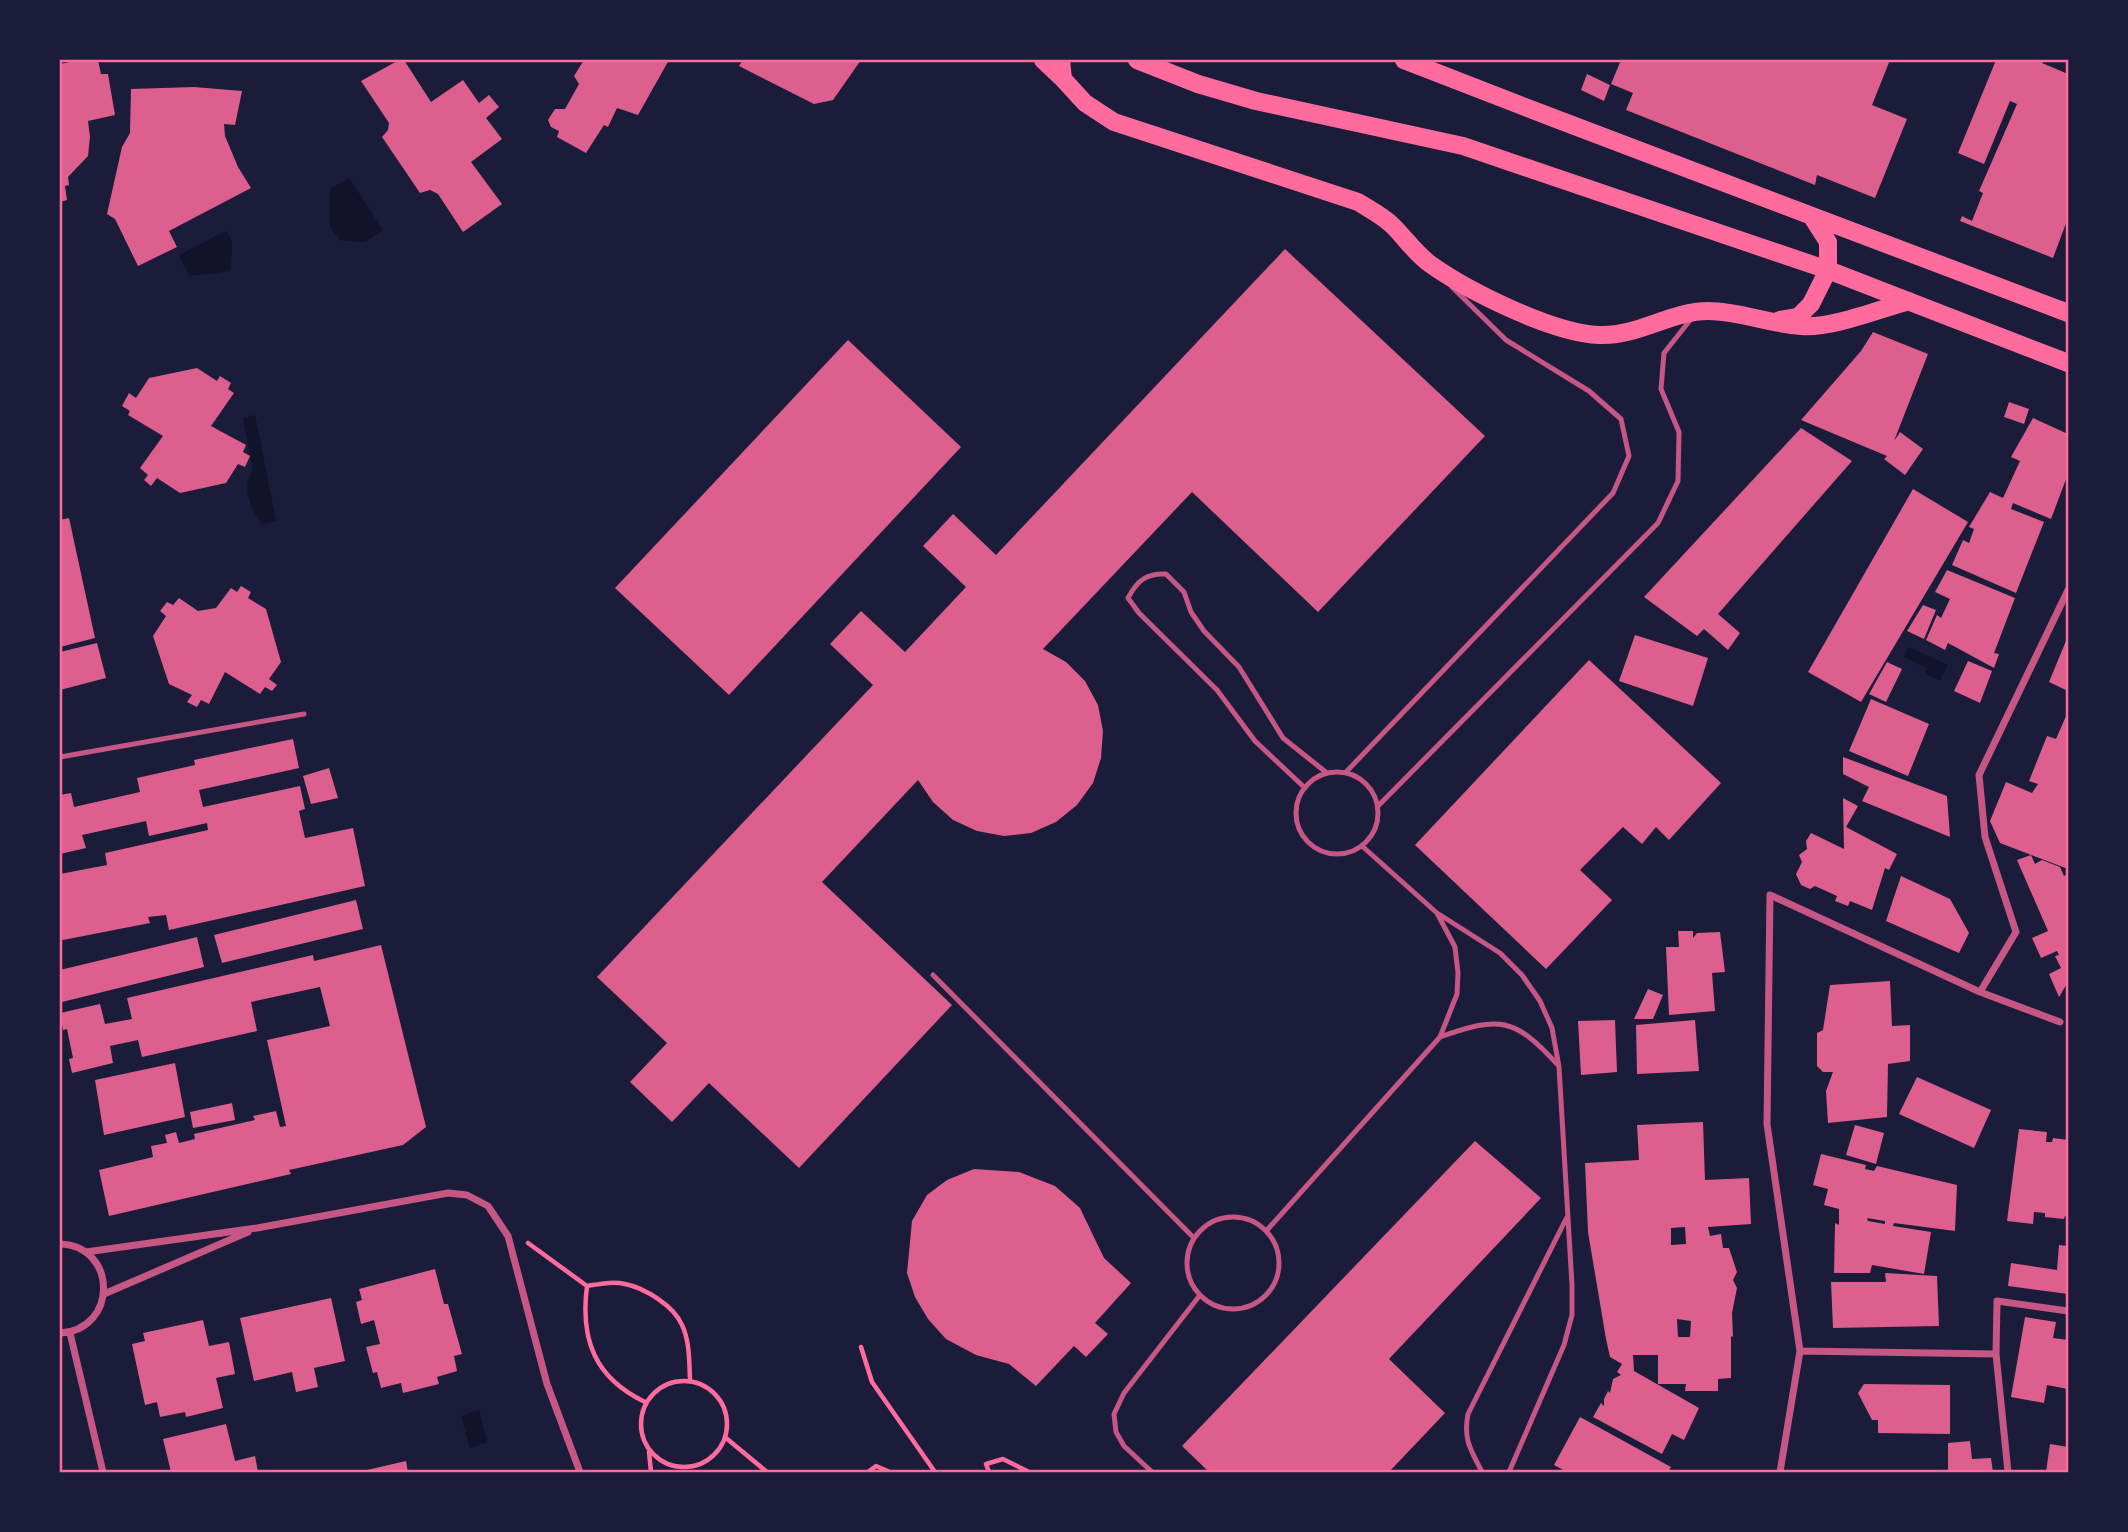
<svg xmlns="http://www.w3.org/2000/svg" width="2128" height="1532" viewBox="0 0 2128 1532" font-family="'Open Sans',sans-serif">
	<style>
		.water { fill: #12122b }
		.building { fill: #dd5f8e; fill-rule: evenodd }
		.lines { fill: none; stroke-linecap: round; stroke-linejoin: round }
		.path { stroke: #ff6b9d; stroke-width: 4.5 }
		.service { stroke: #c65784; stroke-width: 5 }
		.minor { stroke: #c65784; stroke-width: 7 }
		.primary { stroke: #ff6b9d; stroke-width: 18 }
		.neatline { fill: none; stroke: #ff6b9d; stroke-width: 2.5 }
	</style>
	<rect width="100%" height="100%" fill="#1b1b3a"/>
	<path class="water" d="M349,178L383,230L365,242L340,240L330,227V189Z
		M226,231L232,241L231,271L189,276L179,255Z
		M255,415L276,521L262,524C251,510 240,486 253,471L243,418Z
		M1908,647L1948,665L1940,680L1925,674L1927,668L1904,657Z
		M479,1410L487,1442L470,1448L461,1416Z"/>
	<path class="building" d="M80,60H98L101,74H108L115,115L88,121L90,137L88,156L68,177L69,185L65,186L67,200L60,202V64Z
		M399,60H404L431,102L463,80L479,103L489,95L499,107L486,118L502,139L471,162L502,204L463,232L438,194L430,190L420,193L382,137L388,130L389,123L361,81Z
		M584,60H669L638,115L617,108L608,127L604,125L586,153L557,137L559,131L551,127L548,120L555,109H565L579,84L574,76Z
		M743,60H861L833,100L814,104L739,66Z
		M1621,60H1890L1872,105L1907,119L1875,198L1817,175L1815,185L1626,110L1633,93L1611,84Z
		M1996,60H2044L2042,63L2068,74V218L2053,258L1960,221L1962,216L1972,221L1983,193L1979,191L2017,104L2010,101L1984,164L1958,153Z
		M1587,74L1610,85L1604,101L1581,90Z
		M194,87L242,91L235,125L224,124L225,136L238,167L251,188L169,231L177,247L138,266L115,219L107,214L122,147L130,133L131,89Z
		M1285,249L1485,436L1318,612L1192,492L1043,649L1066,662L1085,681L1098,705L1103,731L1101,758L1093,783L1077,805L1056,822L1031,833L1004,836L977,831L953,820L933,802L918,780L822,882L952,1005L799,1168L709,1083L672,1122L630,1082L667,1043L597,977L873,685L830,644L861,611L905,652L966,587L923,546L953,514L996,555Z
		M1873,332L1928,354L1894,441L1900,432L1923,449L1905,475L1884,459L1887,456L1801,420L1861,351Z
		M848,340L961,447L729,695L615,588Z
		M197,368L217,381L220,376L231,383L228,389L234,393L211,426L246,445L243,452L250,456L245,467L238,464L226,483L180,493L157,478L151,486L144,480L148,475L140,468L163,436L128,415L130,411L122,406L129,393L136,398L149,378Z
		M2009,402L2029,409L2024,424L2004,417Z
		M2033,418L2068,434V474L2051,519L2013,503L2011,509L2044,522L2016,593L1952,565L1963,540L1969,543L1974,529L1969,527L1990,492L2003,498L2020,461L2011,457Z
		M1801,428L1852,461L1718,614L1740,633L1728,650L1704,629L1697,636L1644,597Z
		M1913,489L1968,522L1861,702L1808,672Z
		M69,518L95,638L60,647V520Z
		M1947,570L2015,598L1994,653L1999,654L1994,668L1948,643L1945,650L1926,640L1937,615L1941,618L1950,599L1935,592Z
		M241,586L251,592L248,598L266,609L281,662L269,679L277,685L272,691L265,687L260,694L225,672L209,704L201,700L197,707L187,702L192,695L169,684L153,636L166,616L160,611L167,602L173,605L179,598L198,611L216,608L231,588L237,592Z
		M1923,605L1936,610L1924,639L1907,631Z
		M1635,635L1708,658L1693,706L1619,681Z
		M2068,636V691L2049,682Z
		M97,643L106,678L60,690V652Z
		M1589,660L1721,783L1669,840L1656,827L1642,844L1623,827L1580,870L1612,900L1546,969L1415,845Z
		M1968,661L1992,671L1980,703L1954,691Z
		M1887,662L1902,669L1886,702L1869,694Z
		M1871,699L1929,724L1908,776L1849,751Z
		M2066,716L2068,717V869L2000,843L1990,821L2006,782L2032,793L2038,784L2029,781L2047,736L2056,739Z
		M293,739L299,768L199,790L203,807L300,786L305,809L299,811L305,838L353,828L365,886L169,930L166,915L148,917L150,923L63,940L60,938V874L107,865L105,853L208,830L207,823L149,836L146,821L82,835L86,848L60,854V795L71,793L74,807L140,792L137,778L195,765L194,760Z
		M1843,757L1947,796L1950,837L1862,801L1869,787L1843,774Z
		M329,768L338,798L311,804L303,776Z
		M1843,798L1858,806L1846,827L1897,854L1889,870L1885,868L1872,910L1850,901L1848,906L1835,901L1837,896L1815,886L1810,889L1801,885L1796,874L1802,862L1799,855L1807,849L1806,841L1811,833L1844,849Z
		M2031,855L2035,864L2042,860L2060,867L2064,876L2068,874V982L2059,997L2049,974L2061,968L2055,956L2059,955L2057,951L2041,958L2032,938L2048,931L2017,860Z
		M1901,876L1950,899L1969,933L1959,953L1886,921Z
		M356,900L363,929L222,963L214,935Z
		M1678,931H1693V938L1697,933L1720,932L1725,972L1712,973L1715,1011L1669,1015L1666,947H1679Z
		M197,937L204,967L62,1002L60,970Z
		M381,945L426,1127L403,1145L289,1170L291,1174L109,1216L99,1170L153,1157L151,1146L167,1143L165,1135L176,1132L179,1143L195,1139L194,1134L255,1120L253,1116L276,1111L280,1127L286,1126L267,1040L330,1026L320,987L251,1002L257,1031L142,1057L138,1040L110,1046L113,1063L72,1073L69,1059L73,1058L67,1029L63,1030L60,1013L100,1004L105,1024L132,1019L127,998L313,955L314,961Z
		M1890,981L1892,1026L1910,1025V1061L1888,1064L1887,1117L1828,1123L1826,1091L1833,1072H1823L1817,1066V1033L1823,1030L1830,985Z
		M1648,989L1663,995L1653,1019H1634Z
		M1615,1020L1617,1072L1581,1075L1578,1021Z
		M1695,1020L1699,1071L1637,1074L1636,1025Z
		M175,1063L185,1117L104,1135L95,1080Z
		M1917,1077L1991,1110L1974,1148L1899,1114Z
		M232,1103L235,1120L193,1128L190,1112Z
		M1703,1122L1705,1180L1749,1178L1751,1224L1708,1227L1710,1236L1721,1234L1723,1248H1729L1737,1272L1733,1280L1737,1288L1732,1313L1733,1337L1731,1336V1378L1718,1379V1391H1685L1686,1384H1658V1355H1633L1634,1371L1699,1408L1684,1440L1672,1434L1662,1454L1593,1417L1601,1403L1604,1406V1399L1608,1391L1610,1393L1613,1379L1621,1375L1617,1372L1622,1364L1610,1357L1606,1339L1588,1232L1585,1163L1639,1160L1637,1125ZM1685,1227L1686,1244L1671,1245V1228ZM1677,1319L1691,1321L1690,1337H1678Z
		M1855,1125L1884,1133L1876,1164L1846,1155Z
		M2019,1129L2047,1132L2046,1142H2052L2053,1138L2068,1140V1216H2065L2064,1219L2045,1217V1213L2034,1212L2033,1224L2007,1221Z
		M1475,1141L1541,1198L1389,1359L1445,1413L1389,1472H1209L1182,1446Z
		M1821,1154L1866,1165L1865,1169L1874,1171L1877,1166L1957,1185L1955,1231L1894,1223L1893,1226L1931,1232L1924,1274L1872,1265L1870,1273H1834L1835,1223L1839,1225V1209L1824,1205L1828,1189L1813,1185ZM1867,1218L1885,1221V1224L1868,1221Z
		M974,1169L1019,1172L1055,1186L1080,1208L1104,1258L1131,1283L1095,1323L1108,1334L1086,1357L1074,1346L1036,1386L1009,1364L976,1355L946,1339L928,1319L915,1297L907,1273L912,1221L927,1195L947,1180Z
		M2059,1245L2068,1246V1294L2008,1286L2011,1263L2057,1270Z
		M435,1269L444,1304H448L462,1354L454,1356L457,1371L437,1377L439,1384L403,1393L401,1383L381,1388L377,1372L373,1373L366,1347L380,1344L374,1320L361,1324L356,1302L362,1300L359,1289Z
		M1885,1273L1937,1276L1939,1326L1833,1328L1831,1282H1886Z
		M331,1298L345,1361L314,1368L318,1387L296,1392L292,1372L254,1381L240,1318Z
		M2025,1317L2056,1322L2053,1338L2068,1340V1389L2047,1385L2044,1403L2011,1397Z
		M203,1320L209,1346L229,1342L235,1374L216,1378L223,1408L186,1417L185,1412L160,1417L157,1402L145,1405L132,1344L145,1341L143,1333Z
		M1864,1384L1950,1385V1434L1878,1433V1420H1872L1858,1393Z
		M1580,1417L1671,1467L1668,1472H1567L1554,1465Z
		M226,1424L235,1461L255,1456L258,1472H171L163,1439Z
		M1970,1441L1972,1459L1991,1458L1993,1472H1948V1443Z
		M2050,1444L2068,1447V1472H2046Z
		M406,1461L408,1472H368L367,1470Z"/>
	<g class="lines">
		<path class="path" d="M528,1243L587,1286C580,1340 595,1378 645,1402
			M587,1286C600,1284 613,1281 625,1284C645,1288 674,1306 682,1325C690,1342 689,1361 690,1379
			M861,1347L872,1382L935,1472
			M641 1424a43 43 0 1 1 86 0a43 43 0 1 1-86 0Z
			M726,1438L767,1472
			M649,1452L651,1472
			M868,1472L876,1466L890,1472
			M989,1472L986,1464L1003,1459L1029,1472"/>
		<path class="service" d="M60,757L304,714
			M1296 813a41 41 0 1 1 82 0a41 41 0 1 1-82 0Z
			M1346,772L1613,493L1629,456L1621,419L1589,391L1506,340L1452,287
			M1305,788L1255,741L1217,690L1139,613L1128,598C1137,581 1146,573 1166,574L1184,592L1191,612L1204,631L1239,667L1283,738L1327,773
			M1378,806L1658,523L1678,481L1679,432L1661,389L1664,353L1691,319
			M1437,913L1500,953L1522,975L1540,1001L1552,1028L1559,1067L1572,1285V1315L1564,1345L1509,1472
			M933,975L1194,1238
			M1440,1037C1499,1016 1514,1017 1557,1064
			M1187 1263a46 46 0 1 1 92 0a46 46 0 1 1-92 0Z
			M1267,1230L1440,1037L1457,994L1458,973L1455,947L1437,913L1362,846
			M1152,1472L1124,1446L1116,1432L1114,1414L1124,1393L1200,1295
			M1482,1472C1471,1450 1463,1440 1468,1414L1567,1217"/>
		<path class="minor" d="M1980,992L2016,932L1985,837L1979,775L2068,590
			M60,1244C118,1246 118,1330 60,1333
			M86,1252L257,1228L448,1193L467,1195L488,1206L508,1236L547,1384L580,1472
			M104,1294L248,1232
			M70,1333L103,1472
			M1800,1351L1996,1354
			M1780,1472L1800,1351L1767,1124L1770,895L1980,992L2060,1022
			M2008,1472L1996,1354L1997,1301L2068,1311"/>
		<path class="primary" d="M1043,60L1063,79
			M1061,60L1063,79L1085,103L1114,122L1358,202C1369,209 1383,216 1393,226C1405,238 1416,254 1430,264C1468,291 1552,333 1599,335C1637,337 1671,311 1708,311C1739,311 1769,324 1801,326C1830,329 1880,309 1909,301
			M1137,60L1198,84L1256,101L1463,146L1828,270L2068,363
			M1404,60L1551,117L2068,313
			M1780,320L1798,317L1811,304L1828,270V242L1812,217"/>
	</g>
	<rect width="2128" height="1532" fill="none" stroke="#1b1b3a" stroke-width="122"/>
	<rect x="61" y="61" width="2006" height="1410" class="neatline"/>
</svg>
